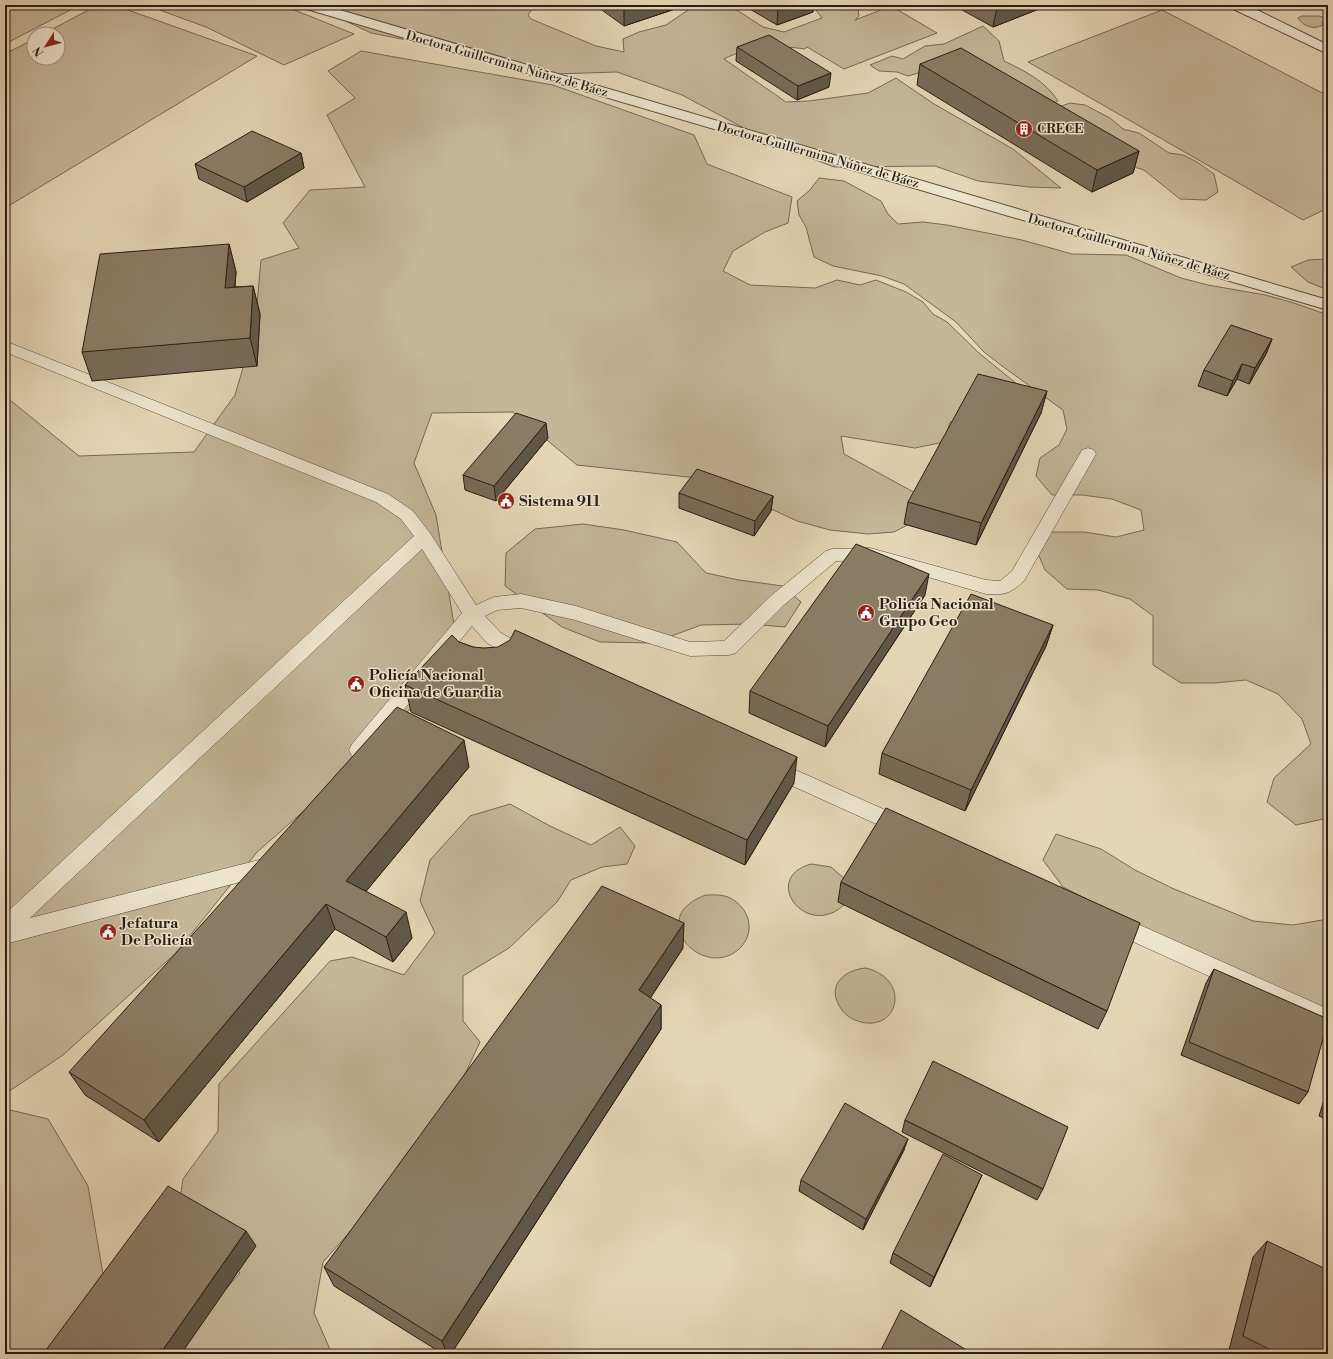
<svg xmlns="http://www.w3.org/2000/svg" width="1333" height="1359" viewBox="0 0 1333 1359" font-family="'Libre Bodoni',serif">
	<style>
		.green { fill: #c4b698; stroke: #776955 }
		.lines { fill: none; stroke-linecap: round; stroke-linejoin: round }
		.service-casing { stroke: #584a3a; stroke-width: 1 }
		.tertiary-casing { stroke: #584a3a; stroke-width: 2 }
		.service { fill: #ede4ce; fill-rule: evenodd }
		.tertiary { fill: #ede4ce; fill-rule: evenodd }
		.wall { fill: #786b58; stroke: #2a1c12 }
		.shaded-wall { fill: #615747; stroke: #2a1c12 }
		.building { fill: #8b7c66; stroke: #2a1c12 }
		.labels { text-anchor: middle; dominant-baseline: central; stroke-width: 3; stroke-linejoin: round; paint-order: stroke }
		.far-street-label { font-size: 13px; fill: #2a1c12; stroke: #ede4ce }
		.far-poi-label { font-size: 13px; font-weight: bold; fill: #2a1c12; stroke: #ede4ce; text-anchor: start }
		.poi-label { font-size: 15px; font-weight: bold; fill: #2a1c12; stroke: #ede4ce; text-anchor: start }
	</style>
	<rect width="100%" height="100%" fill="#e4d5b4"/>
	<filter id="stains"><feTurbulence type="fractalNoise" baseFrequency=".005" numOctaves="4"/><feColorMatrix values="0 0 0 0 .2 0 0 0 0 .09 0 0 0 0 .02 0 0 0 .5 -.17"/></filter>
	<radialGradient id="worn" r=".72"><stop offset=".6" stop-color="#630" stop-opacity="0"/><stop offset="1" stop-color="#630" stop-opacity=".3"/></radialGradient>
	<path class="green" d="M5,5H80L5,44Z
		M98,5H114L257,56L5,208V54L34,39V58H58V34H43Z
		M146,5H282L354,34L284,65L206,27Z
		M335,5H535L528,15L531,19L596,46L624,52L623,39L639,32L666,25L688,10L682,5H729L763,27L784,32L822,18L812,5H852L858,9L859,16L855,20L891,6L937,33L844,69L807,47L805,49C778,45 749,46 724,59L786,102L809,101L868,93L896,78L934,104L1013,149L1061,188L1029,187L978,181L935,166L834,167L772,143L682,95L617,72L554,74L447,48L371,33L331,14Z
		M1260,5H1299V9L1271,10Z
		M1162,10L1328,96V208L1303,220L1028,62Z
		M1302,16H1320L1327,20L1322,22L1323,25C1314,30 1304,27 1298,18Z
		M983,26L999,41L1004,61C1025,71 1045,81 1058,101L1048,107L947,65L908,76L897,72L879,71L870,65L892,56L903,59L925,46L944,44Z
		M361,51L553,85L694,135L707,164L792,197L788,223L765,232L733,251L723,271L750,285L815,288L837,280L860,285L876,280L906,292L923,302L933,314L947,322L979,353L1017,384L1008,412L950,422L944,442L915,448L841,436L844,454L919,495L923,517L894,532L868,534L830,530L797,521L707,479L577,465L513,412L432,413L414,463L436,515L459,655L369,754L257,852L176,953L63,1055L5,1094V396L79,456L194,452L235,395L255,327L261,260L299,248L283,223L310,190L365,187L327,115L355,98L328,71Z
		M1070,103L1085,105L1110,118L1123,129L1139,133L1169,153L1183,155L1197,162L1214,174L1218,192L1206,200L1180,199L1144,170L1131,166L1056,108Z
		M819,178L844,181L881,201L888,214L898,224L923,222L947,225L1022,240L1072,254L1126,255L1181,278L1208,285L1265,295L1291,302L1328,315V818L1296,825L1267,802L1274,778L1311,744L1302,719L1278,694L1246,680L1214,683H1181L1153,665V616L1130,599L1098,590L1067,589L1045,570L1036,549L1051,532H1084L1116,537L1144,530L1141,510L1112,499L1082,495H1052L1036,476L1040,458L1059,445L1067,429L1063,410L1002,366L984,352L956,322L904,284L882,276L833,266L814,257L806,227L799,215L797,201L810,190Z
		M1328,259V290L1308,282L1291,267L1308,260Z
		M583,524L624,530L677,542L706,573L739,580L783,586L801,602L785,627L750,624L701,625L653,643L600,642L562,627L505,586L506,553L535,529Z
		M510,804L550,826L591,845L620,827L635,846L627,864L602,867L571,880L557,902L509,948L463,976V1021L480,1042L451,1104L356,1225L323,1262L314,1313L332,1354H144L213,1303L240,1273L215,1249L176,1224L183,1179L218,1131L219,1084L330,961L352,957L404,975L435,933L420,901L430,860L470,816Z
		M1056,834L1101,849L1135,870L1174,889L1253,921L1293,925L1328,919V1017H1316L1063,887L1043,860Z
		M811,864L831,867L846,880L844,905C806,940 760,878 811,864Z
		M706,895C713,895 722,894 730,898C748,907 756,929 742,946C707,985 641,918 706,895Z
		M866,968C914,980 897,1037 855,1020C845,1016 839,1008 836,998C831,979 851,969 866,968Z
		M10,1110L48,1119L88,1186L105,1286L80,1354H5V1113Z"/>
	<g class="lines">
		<g class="service-casing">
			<path id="service" d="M5,341L388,494L413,511L430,533L476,605L494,597L521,594L576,606L690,642L724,641L772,595L826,551L832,549L870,548L986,580L1000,581L1012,571L1082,450L1088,448L1094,450L1096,454L1024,581C1009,594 1006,595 986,594L870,560L836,561L784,605L736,653L729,655L690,656L575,620L521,608L497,610L485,616L501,633L533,651L535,656L533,661L526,663L519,661L487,643L472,626L366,756L359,758L352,756L349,750L352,744L462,613L422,549L30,918L275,856L282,859L286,865L282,871L5,944V914L414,536L401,519L376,502L5,352Z
				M771,759L910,821L913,827L910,833L903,836L896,833L764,773L761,767L764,761Z
				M1113,913L1328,1009V1030L1105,929L1102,922L1105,915Z"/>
		</g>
		<g class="tertiary-casing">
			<path id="tertiary" d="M301,5H323L1328,300V310L303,8Z
				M1229,5H1247L1328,45V54L1231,8Z"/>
		</g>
		<use href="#service" class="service"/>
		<use href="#tertiary" class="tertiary"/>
	</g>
	<path class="wall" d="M595,5H675V9L624,26Z
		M743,5H813V12L777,25Z
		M953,5H1049L993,27Z
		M1320,5H1328V9Z
		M737,47L829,87L797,100L736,61Z
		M920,64L1139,151L1133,173L1092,192L917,85Z
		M301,153L304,168L247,202L199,179L195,164Z
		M229,244L236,272L235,287L253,286L260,314L257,366L92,381L82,352Z
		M1272,339L1266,354L1249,384L1237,379L1227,396L1198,386L1204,370Z
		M1047,391L1041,413L976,545L904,524L908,502Z
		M548,438L496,501L465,490L463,475Z
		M679,493L773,496L771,511L754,536L679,508Z
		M925,595L825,747L749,713L750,691Z
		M1053,625L1046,646L965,811L879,774L882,753Z
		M459,642L473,647L794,783L745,865L411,712L405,685Z
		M469,767L366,891L412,938L393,962L335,929L159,1142L85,1095L69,1072Z
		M841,882L1107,1011L1098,1029L838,902Z
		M683,948L650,998L661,1005V1029L451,1354H443L334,1286L324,1267Z
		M1214,969L1308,1092L1299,1104L1181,1055L1206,983Z
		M1328,1087V1120L1319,1116Z
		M905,1120L1043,1189L1037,1200L902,1132Z
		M904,1150L863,1230L799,1191L801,1180Z
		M977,1186L930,1287L890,1263L893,1253Z
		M1267,1241L1328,1354H1237L1229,1350L1253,1257Z"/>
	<path class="shaded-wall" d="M626,5H675V9L624,26V6Z
		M778,5H813V12L777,25Z
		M1001,5H1049L993,27L997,7Z
		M831,73L829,87L797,100L798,86Z
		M1139,151L1133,173L1092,192L1097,170Z
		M301,153L304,168L247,202L244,187Z
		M229,244L236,272L232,316L225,288Z
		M253,286L260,314L257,366L250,338Z
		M1272,339L1266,354L1249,384L1255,368Z
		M1242,364L1237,379L1227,396L1233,381Z
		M1047,391L1041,413L976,545L981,523Z
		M546,423L548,438L496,501L494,486Z
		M773,496L771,511L754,536L755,521Z
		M929,574L925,595L825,747L828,726Z
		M1053,625L1046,646L965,811L971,790Z
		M464,740L469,767L354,906L346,881Z
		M797,757L794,783L745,865L747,840Z
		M326,904L335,929L159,1142L144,1120Z
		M406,912L412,938L393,962L386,937Z
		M684,923L683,948L640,1014L639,990Z
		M661,1005V1029L451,1354H447L442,1341Z
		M908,1139L904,1150L863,1230L866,1219Z
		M982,1175L977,1186L930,1287L934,1277Z
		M246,1231L256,1246L181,1354H160Z"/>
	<path class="building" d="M994,5H1001L997,7Z
		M769,35L831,73L798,86L737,47Z
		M961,48L1139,151L1097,170L920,64Z
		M252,131L301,153L244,187L195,164Z
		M229,244L225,288L253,286L250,338L82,352L100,254Z
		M1231,325L1272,339L1255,368L1242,364L1233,381L1204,370Z
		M978,374L1047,391L981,523L908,502Z
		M516,413L546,423L494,486L463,475Z
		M697,469L773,496L755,521L679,493Z
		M856,544L929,574L828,726L750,691Z
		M971,594L1053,625L971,790L882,753Z
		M515,630L797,757L747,840L405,685L452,635L459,642L473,647L484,648L498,647L510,640Z
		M397,707L464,740L346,881L406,912L386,937L326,904L144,1120L69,1072Z
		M886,808L1140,923L1107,1011L841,882Z
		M602,886L684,923L639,990L661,1005L442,1341L324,1267Z
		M1214,969L1328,1019V1021L1308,1092L1189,1042Z
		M933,1061L1068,1127L1043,1189L905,1120Z
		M845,1103L908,1139L866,1219L801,1180Z
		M943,1154L982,1175L934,1277L893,1253Z
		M168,1186L246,1231L160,1354H43Z
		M1267,1241L1328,1270V1354H1279L1243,1336Z
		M901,1310L973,1354H879Z"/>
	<defs>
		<g id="building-disc" transform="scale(0.9)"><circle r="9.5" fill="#8f2418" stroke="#ede4ce"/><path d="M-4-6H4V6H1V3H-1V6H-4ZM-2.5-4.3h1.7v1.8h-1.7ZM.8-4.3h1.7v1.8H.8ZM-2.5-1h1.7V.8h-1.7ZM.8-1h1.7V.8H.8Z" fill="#fff"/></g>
		<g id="civic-disc" transform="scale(0.9)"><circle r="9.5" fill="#8f2418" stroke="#ede4ce"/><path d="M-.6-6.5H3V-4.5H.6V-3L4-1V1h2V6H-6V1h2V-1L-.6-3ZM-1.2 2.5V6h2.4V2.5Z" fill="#fff"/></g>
	</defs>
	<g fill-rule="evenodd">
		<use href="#building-disc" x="1024" y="129"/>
		<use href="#civic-disc" x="506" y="501"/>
		<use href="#civic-disc" x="866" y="613"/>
		<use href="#civic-disc" x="356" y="684"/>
		<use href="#civic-disc" x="108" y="932"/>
	</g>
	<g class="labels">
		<g class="far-street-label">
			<text transform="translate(507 64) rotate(16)">Doctora Guillermina Núñez de Báez</text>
			<text transform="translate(818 155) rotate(16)">Doctora Guillermina Núñez de Báez</text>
			<text transform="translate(1129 247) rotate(16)">Doctora Guillermina Núñez de Báez</text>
		</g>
		<g class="far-poi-label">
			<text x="1037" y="129">CRECE</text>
		</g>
		<g class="poi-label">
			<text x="519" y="501">Sistema 911</text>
			<text x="879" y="604">Policía Nacional<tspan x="879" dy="17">Grupo Geo</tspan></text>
			<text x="369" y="675">Policía Nacional<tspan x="369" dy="17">Oficina de Guardia</tspan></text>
			<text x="121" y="923">Jefatura<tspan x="121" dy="17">De Policía</tspan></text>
		</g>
	</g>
	<rect width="1333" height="1359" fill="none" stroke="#e4d5b4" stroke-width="20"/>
	<rect x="6" y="6" width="1321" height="1347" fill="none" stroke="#2a1c12" stroke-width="2"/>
	<rect x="10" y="10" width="1313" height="1339" fill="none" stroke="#2a1c12"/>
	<g transform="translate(46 46) rotate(234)"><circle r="19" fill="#ede4ce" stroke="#9f9483"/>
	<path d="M0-3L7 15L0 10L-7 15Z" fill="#8f2418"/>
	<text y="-6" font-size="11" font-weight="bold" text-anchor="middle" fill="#2a1c12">N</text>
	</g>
	<rect width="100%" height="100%" filter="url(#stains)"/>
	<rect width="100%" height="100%" fill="url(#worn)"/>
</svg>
